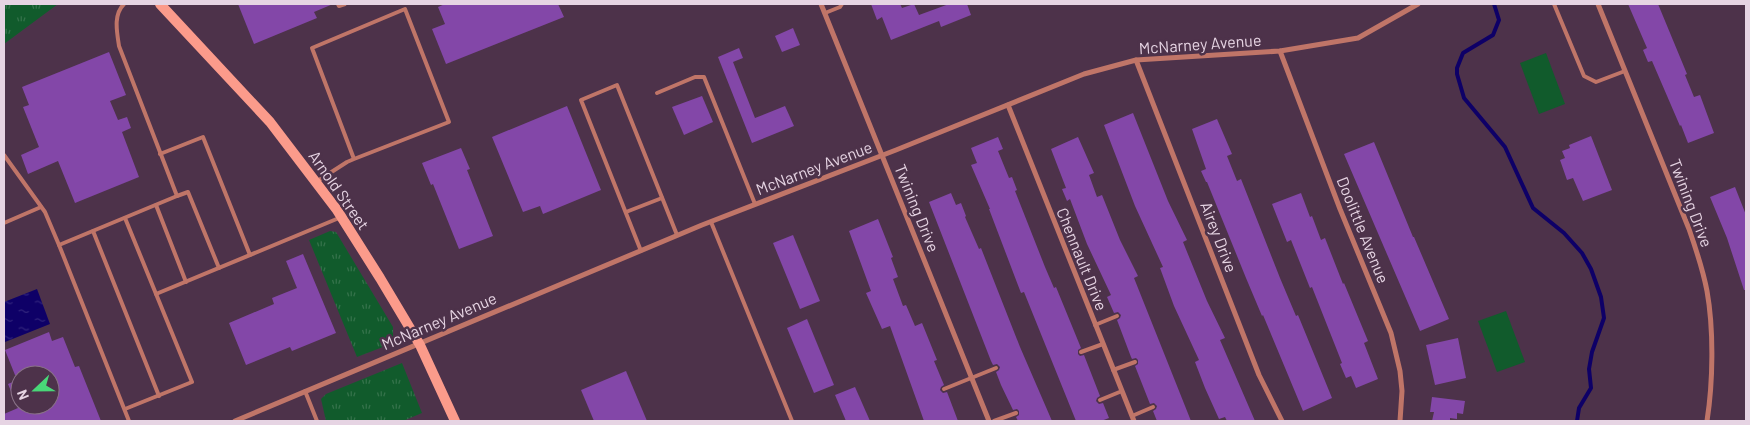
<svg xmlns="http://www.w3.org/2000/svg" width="1750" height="425" viewBox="0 0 1750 425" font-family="Barlow,sans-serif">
<defs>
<pattern id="grass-tufts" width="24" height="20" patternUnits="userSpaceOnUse" patternTransform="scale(1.25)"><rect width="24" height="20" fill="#115b2c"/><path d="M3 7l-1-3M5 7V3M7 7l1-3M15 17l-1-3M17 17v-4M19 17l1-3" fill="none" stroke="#34724a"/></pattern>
<pattern id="water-ripples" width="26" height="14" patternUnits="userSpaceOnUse" patternTransform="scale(1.25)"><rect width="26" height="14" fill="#0e0067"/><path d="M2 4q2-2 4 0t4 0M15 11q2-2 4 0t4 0" fill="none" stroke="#31247d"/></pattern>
</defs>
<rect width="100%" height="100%" fill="#4d324a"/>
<g fill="url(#grass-tufts)">
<path d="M4,4h54l-54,40z"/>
<path d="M330,231l6,1 57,95v14l-5,4 -31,12 -48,-117z"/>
<path d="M402,363l20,50 -19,8h-77l-5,-22 5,-5z"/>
</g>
<g fill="#115b2c">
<path d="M1546,53l19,51 -26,10 -19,-51z"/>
<path d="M1506,311l19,51 -28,10 -19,-51z"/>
</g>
<path fill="url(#water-ripples)" d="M37,289l13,35 -45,18 -1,-4v-36z"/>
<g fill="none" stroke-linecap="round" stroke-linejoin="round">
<path stroke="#0e0067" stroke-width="4" d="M1494,4l5,16 -6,15 -30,18 -6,15v6l7,24 41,49 28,61 31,25 18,20 9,16 10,28 3,21 -12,34 -3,17 2,19 -12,20 -2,13"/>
</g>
<g fill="#8347a8">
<path d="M238,4h95l-19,8 3,6 -63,26z"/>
<path d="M445,4h113l6,13 -118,47 -14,-35 13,-5 -7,-17z"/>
<path d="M871,4h29l2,4 12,-4 5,11 30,-11h18l4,11 -30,12 -2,-6 -48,19 -9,-23 -5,3z"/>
<path d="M1628,4h30l29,70 -2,1 9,22 6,-2 14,38 -26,10 -7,-18 -1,1 -28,-65 -4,1 -5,-12 4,-2z"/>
<path d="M793,28l7,17 -18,7 -7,-16z"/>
<path d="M739,48l4,10 -10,4 22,56 30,-12 9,20 -42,17 -34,-86z"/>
<path d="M109,52l17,43 -16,6 8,19 9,-3 4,11 -9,4 17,45 -64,26 -17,-42 -30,13 -7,-19 18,-8 -16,-40 6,-2 -7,-18z"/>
<path d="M702,96l11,26 -29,13 -12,-28z"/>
<path d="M567,106l34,84 -58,24 -3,-8 -17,6 -31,-75z"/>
<path d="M1133,113l35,88 19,39 -4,2 24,59 18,37 -5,2 35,81h-28l-2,-4 -6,2 -14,-31 -10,-26 4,-2 -25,-54 -14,-38 3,-1 -28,-61 -31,-81z"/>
<path d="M1217,119l15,35 -5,2 10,25 4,-2 39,99 16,38 2,-1 34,83 -29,13 -40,-96 -1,1 -16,-38 -39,-96h-1l-5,-11 5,-2 -14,-40z"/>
<path d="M1591,136l21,54 -29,11 -10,-23 -6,2 -7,-20 5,-2 -3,-7 8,-3 -1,-3z"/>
<path d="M998,137l5,12 -5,2 11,27 3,-1 5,13 -2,1 30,76 9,21 2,-1 25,61 -3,2v4l2,2 4,-1 16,41 -3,2 -1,3 3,3 4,-1 6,15 -8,3h-25l-52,-129 -3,1 -32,-84h1l-19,-44 6,-2 -6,-15z"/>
<path d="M1078,137l16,36 -5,2 8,22 5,-2 18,45 18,36 -4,2 57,143h-34l-4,-10 3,-2 1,-3 -3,-3 -4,1 -15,-38 3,-2v-4l-2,-2 -4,1 -1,-2 -14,-37 3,-2 1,-3 -3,-3 -4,1 -7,-16 4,-2 -24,-51 -17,-45 -3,2 -5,-12 4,-1 -15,-39z"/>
<path d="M1374,142l39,95h1l35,82 -29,12 -76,-177z"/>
<path d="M461,148l9,21 -3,1 26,66 -34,13 -26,-65 -2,1 -9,-22z"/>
<path d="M1735,187l11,28v75h-2l-17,-52 -17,-41z"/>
<path d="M951,193l5,12 5,-2 5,13 -1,1 14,32 2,-1 39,99 32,74h-34l-2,-4 3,-2v-4l-2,-2 -4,1 -12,-25 -5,-13 3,-2 1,-3 -3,-3 -4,1 -2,-4 -62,-159z"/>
<path d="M1301,193l9,24 2,-1 9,24 4,-2 18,46 1,-1 24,58 -4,2 14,36 -22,9 -5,-12 -5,2 -6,-14 2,-1 -30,-76 -2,1 -19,-48 -4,2 -15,-38z"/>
<path d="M878,219l15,38 -2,1 7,19 -5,2 10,27 3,-1 9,21 7,-3 15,37 -3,1 10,24 -3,2 -1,3 3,3 4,-1 11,29h-34l-34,-95 -8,3 -16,-36 5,-2 -22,-60z"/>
<path d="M793,235l27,66 -20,8 -27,-66z"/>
<path d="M303,254l33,79 -44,18 -2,-4 -44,18 -17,-42 45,-19 -2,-6 25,-10 -11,-27z"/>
<path d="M807,319l27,66 -20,8 -27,-65z"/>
<path d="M49,332l3,9 11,-4 12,30 4,-1 22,55h-97v-7l14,-6 -10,-24 12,-5v26h30v-30h-35l-10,-25z"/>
<path d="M1458,338l8,40 -31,7 -9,-40z"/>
<path d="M626,371l21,50h-53l-13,-31z"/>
<path d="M855,387l15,34h-24l-11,-26z"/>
<path d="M1432,397l33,4 -2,13 -6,-1v6l-7,-1v3h-18l2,-9h-4z"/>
</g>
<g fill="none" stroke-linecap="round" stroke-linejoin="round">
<g stroke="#c07568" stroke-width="4">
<path d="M124,4c-11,11 -7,28 -5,42l58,150 -118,49 70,176"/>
<path d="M338,4l1,2 6,-2"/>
<path d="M1554,4l30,72 12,6 29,-11"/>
<path d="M825,13l15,-6 2,-3"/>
<path d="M657,93l38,-16h9l51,127"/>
<path d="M160,154l43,-17 47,118"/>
<path d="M4,155l41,57 14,33"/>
<path d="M316,182l31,-20 7,-3 95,-37 -44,-113 -93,39 42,111"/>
<path d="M177,196l11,-4 31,76"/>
<path d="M156,205l30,77"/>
<path d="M626,212l36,-14"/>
<path d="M711,222l81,199"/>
<path d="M4,223l37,-16"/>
<path d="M93,231l66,165"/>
<path d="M641,251l-60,-151 36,-15 60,150"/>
<path d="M156,294l183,-76"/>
<path d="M1095,325l22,-9"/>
<path d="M1081,352l22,-8"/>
<path d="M1113,370l22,-8"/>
<path d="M944,389l52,-21"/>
<path d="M305,391l12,30"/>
<path d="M1100,400l22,-9"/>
<path d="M125,409l67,-27 -67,-164"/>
<path d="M1132,416l21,-9"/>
<path d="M994,421l22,-8"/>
</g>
<g stroke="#c07568" stroke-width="5">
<path d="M821,4l168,417"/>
<path d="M1598,4l91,225c7,20 14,41 18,62 7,39 6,92 0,130"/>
<path d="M1280,51l60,158 51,124 9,38 2,20 -2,30"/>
<path d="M1136,60l123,315 23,46"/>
<path d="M1008,105l126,316"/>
<path d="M235,421l467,-196 194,-75 188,-76 52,-14 144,-9 78,-13 60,-34"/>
</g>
<path stroke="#fb9b8b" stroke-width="10" d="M160,4l110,118 67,88 43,68 40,67 35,76"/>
</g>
<g text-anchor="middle" stroke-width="5" stroke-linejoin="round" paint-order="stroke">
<g font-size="16" fill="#e6d4e3" stroke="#4d324a">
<text transform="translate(1200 44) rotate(-4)" y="6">McNarney Avenue</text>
<text transform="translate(814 168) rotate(-21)" y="6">McNarney Avenue</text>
<text transform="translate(339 190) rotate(55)" y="6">Arnold Street</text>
<text transform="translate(1691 203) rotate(69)" y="6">Twining Drive</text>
<text transform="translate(917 208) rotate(68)" y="6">Twining Drive</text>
<text transform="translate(1363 230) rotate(68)" y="6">Doolittle Avenue</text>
<text transform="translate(1219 237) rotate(69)" y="6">Airey Drive</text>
<text transform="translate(1082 259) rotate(68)" y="6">Chennault Drive</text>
<text transform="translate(439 321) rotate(-23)" y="6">McNarney Avenue</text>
</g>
</g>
<rect width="1750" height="425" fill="none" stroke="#e6d4e3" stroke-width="10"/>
<g transform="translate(35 390) rotate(248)"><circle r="24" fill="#4d324a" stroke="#8a7387"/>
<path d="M0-4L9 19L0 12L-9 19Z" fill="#49d778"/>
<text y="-8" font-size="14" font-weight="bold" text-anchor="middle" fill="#e6d4e3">N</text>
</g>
</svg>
